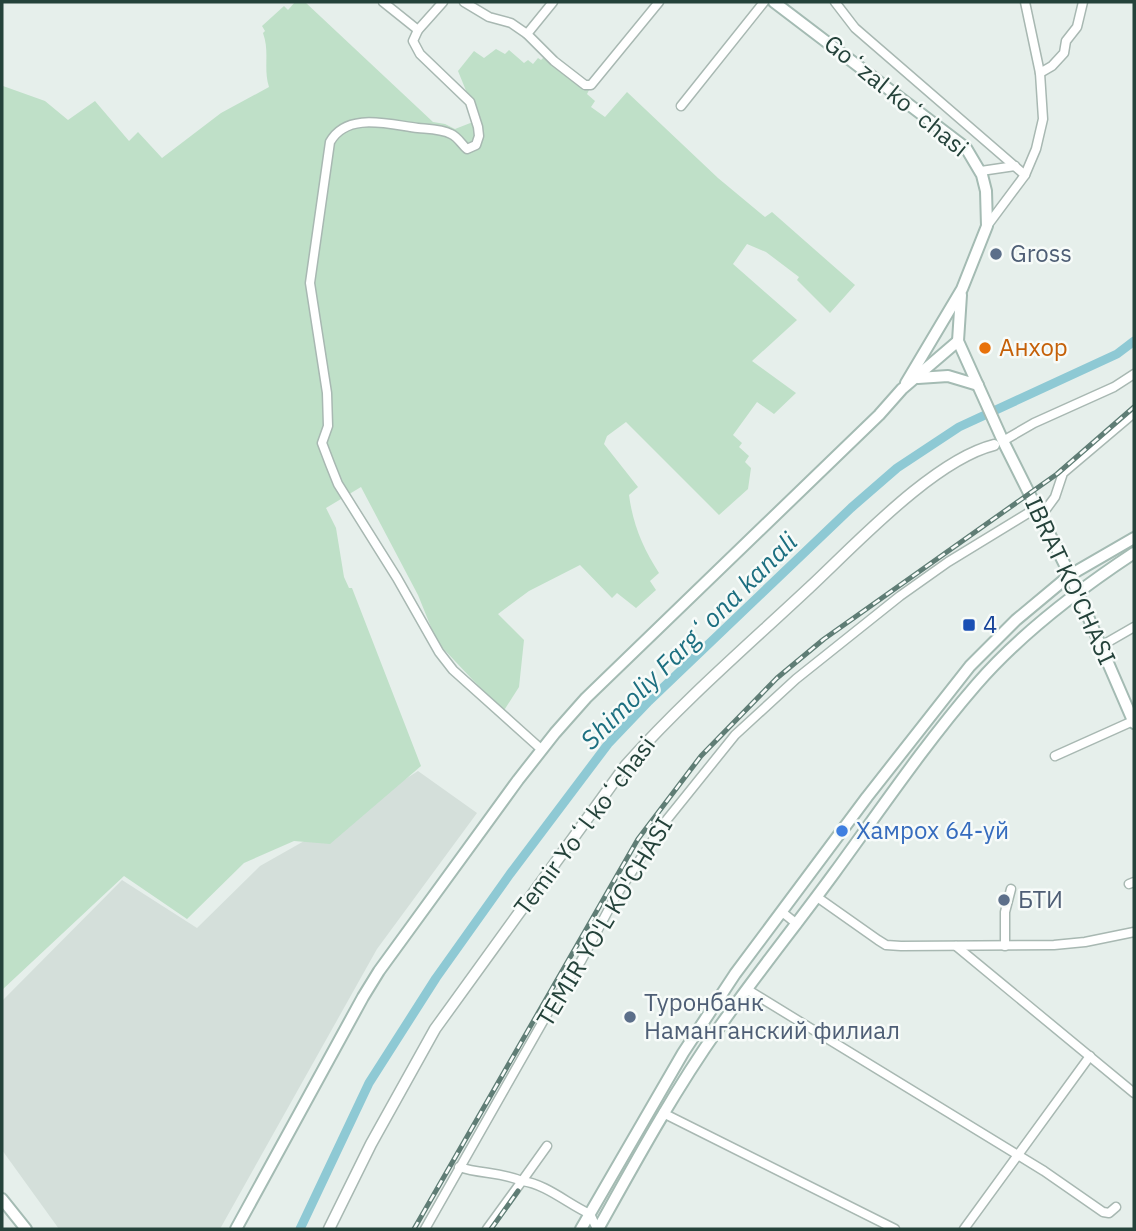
<svg xmlns="http://www.w3.org/2000/svg" width="1136" height="1231" viewBox="0 0 1136 1231" font-family="'IBM Plex Sans',sans-serif">
<rect width="100%" height="100%" fill="#e6efeb"/>
<path fill="#d4dfda" d="M418,771l59,42 -100,136 -157,280h-161l-57,-79v-149l120,-121 75,48 63,-62 76,-43z"/>
<path fill="#bfe0c8" d="M295,2h10l128,120 12,2 10,5 23,-9 -20,-49 16,-20 10,7 12,-9 9,5 4,-4 15,13 4,-3 5,4 5,-6 3,2 3,-3 45,33 -2,4 8,7 -4,6 14,10 22,-25 91,86 47,39 7,-5 83,73 -25,28 -33,-33 2,-3 -33,-25 -19,-8 -14,20 64,56 -45,41 44,32 -22,21 -17,-12 -24,33 9,8 -3,4 10,9 -4,6 6,6 -3,21 -29,26 -93,-93 -19,14 -3,8 34,43 -9,8c4,30 14,53 30,78l-9,8 6,9 -20,18 -19,-15 -5,5 -32,-33 -51,26 -31,23 26,26 -5,47 -16,25 -66,-70 -19,-47 -57,-108 -35,21 10,20 8,49 5,11h3l69,178 -91,78 -36,-3 -50,22 -57,56 -63,-43 -122,114v-914l1,10 42,15 23,19 27,-19 34,40 9,-9 24,26 59,-45 48,-26c-6,-19 1,-35 -6,-54l2,-2 -3,-5 22,-20 4,4z"/>
<g fill="none" stroke-linecap="round" stroke-linejoin="round">
<path stroke="#8ec9d4" stroke-width="9" d="M300,1229l69,-146 67,-105 74,-104 98,-130 41,-43 202,-193 46,-40 62,-41 158,-73 17,-13"/>
<defs>
<g id="minor">
<path d="M383,2l35,28"/>
<path d="M443,2l-25,28 -5,11 7,13 50,48 8,25 1,9 -3,9 -9,4c-5,-4 -9,-12 -16,-15 -9,-5 -23,-5 -33,-6 -27,-3 -71,-17 -88,14l-20,141 17,110 1,33 -6,17 8,21 8,20 59,94 42,74 14,18 88,79"/>
<path d="M464,2l25,15 22,6 16,11 27,27 31,24h6l68,-83"/>
<path d="M835,2l20,26 170,147"/>
<path d="M527,34l26,-32"/>
<path d="M1040,73l12,-7 12,-13 2,-12 11,-14 6,-25"/>
<path d="M681,106l83,-104"/>
<path d="M981,171l34,-5"/>
<path d="M987,226l38,-51 11,-26 7,-30 -3,-46 -15,-71"/>
<path d="M1003,441l31,-18 80,-36 20,-13"/>
<path d="M1041,516l14,-19 8,-24 71,-60"/>
<path d="M1101,646l33,-19"/>
<path d="M1055,756l78,-35"/>
<path d="M1129,884l5,-2"/>
<path d="M817,897l61,43 8,5 15,1 153,-1 31,-3 49,-10"/>
<path d="M782,912l15,12"/>
<path d="M956,946l178,147"/>
<path d="M1005,946v-34l6,-23"/>
<path d="M748,990l296,181 59,41 6,1 7,-6"/>
<path d="M663,1113l232,116"/>
<path d="M459,1167c21,7 42,5 63,14l25,-35"/>
<path d="M425,1229l129,-227 27,-41 36,-67 48,-72 70,-87 61,-56 104,-83 48,-34 90,-55"/>
<path d="M487,1229l35,-48c24,3 46,23 68,33l7,15"/>
<path d="M964,1229l126,-173"/>
</g>
<path id="tertiary" d="M329,1229l42,-85 64,-115 191,-264c57,-64 121,-119 184,-178 46,-43 124,-127 184,-142"/>
<g id="secondary">
<path d="M774,2l192,146 16,27 4,16 1,35 -25,63 -56,94"/>
<path d="M961,295l-3,46 45,100 67,134 64,148"/>
<path d="M918,378l30,-2 30,9"/>
<path d="M2,1199l24,30"/>
<path d="M236,1229l127,-232 16,-26 139,-191 37,-47 31,-35 293,-283 23,-26 56,-48"/>
<path d="M581,1229l102,-176 52,-79 132,-177 103,-131 46,-46 54,-45 64,-37"/>
<path d="M598,1229c38,-68 75,-136 120,-200 37,-53 79,-105 117,-157 46,-63 90,-128 141,-187 44,-51 102,-95 158,-132"/>
</g>
</defs>
<use href="#minor" stroke="#a8b8b2" stroke-width="11"/>
<use href="#tertiary" stroke="#a8b8b2" stroke-width="13"/>
<use href="#secondary" stroke="#a4bbb3" stroke-width="14"/>
<use href="#minor" stroke="#fff" stroke-width="8"/>
<use href="#tertiary" stroke="#fff" stroke-width="10"/>
<use href="#secondary" stroke="#fff" stroke-width="10"/>
<defs>
<g id="rail">
<path d="M414,1229l224,-390 63,-83 76,-78 47,-39 233,-165 77,-67"/>
<path d="M491,1229l27,-38"/>
</g>
</defs>
<use href="#rail" stroke="#5f7d75" stroke-width="5"/>
<use href="#rail" stroke="#f7fbf9" stroke-width="2.5" stroke-dasharray="8" stroke-linecap="butt"/>
</g>
<g fill="#5c6f8a" stroke="#f7fbf9" stroke-width="2.5">
<circle cx="996" cy="254" r="7"/>
<circle cx="1004" cy="900" r="7"/>
<circle cx="630" cy="1017" r="7"/>
</g>
<circle fill="#e8710a" stroke="#f7fbf9" stroke-width="2.5" cx="985" cy="348" r="7"/>
<rect fill="#1a4fb4" stroke="#f7fbf9" stroke-width="2.5" x="962" y="618" width="14" height="14" rx="3.5"/>
<circle fill="#3f7fe0" stroke="#f7fbf9" stroke-width="2.5" cx="842" cy="831" r="7"/>
<g text-anchor="middle" stroke-width="5" stroke-linejoin="round" paint-order="stroke">
<g font-size="24" fill="#24423a" stroke="#f7fbf9">
<text transform="translate(896 96) rotate(39)" y="8">Goʻzal koʻchasi</text>
<text transform="translate(1070 581) rotate(65)" y="8">IBRAT KO'CHASI</text>
<text transform="translate(585 826) rotate(-53)" y="8">Temir Yoʻl koʻchasi</text>
<text transform="translate(605 922) rotate(-59)" y="8">TEMIR YO'L KO'CHASI</text>
</g>
<g font-size="24" fill="#4e5e75" stroke="#f7fbf9" text-anchor="start">
<text x="1010" y="262">Gross</text>
<text x="1018" y="908">БТИ</text>
<text x="644" y="1011">Туронбанк<tspan x="644" dy="28">Наманганский филиал</tspan></text>
</g>
<g font-size="24" fill="#c56008" stroke="#f7fbf9" text-anchor="start">
<text x="999" y="356">Анхор</text>
</g>
<g font-size="24" fill="#164399" stroke="#f7fbf9" text-anchor="start">
<text x="983" y="633">4</text>
</g>
<g font-size="24" fill="#366cbe" stroke="#f7fbf9" text-anchor="start">
<text x="856" y="839">Хамрох 64-уй</text>
</g>
<g font-size="26" font-style="italic" fill="#1c6f80" stroke="#f7fbf9">
<text transform="translate(689 641) rotate(-45)" y="9">Shimoliy Fargʻona kanali</text>
</g>
</g>
<rect width="1136" height="1231" fill="none" stroke="#24423a" stroke-width="7"/>
</svg>
